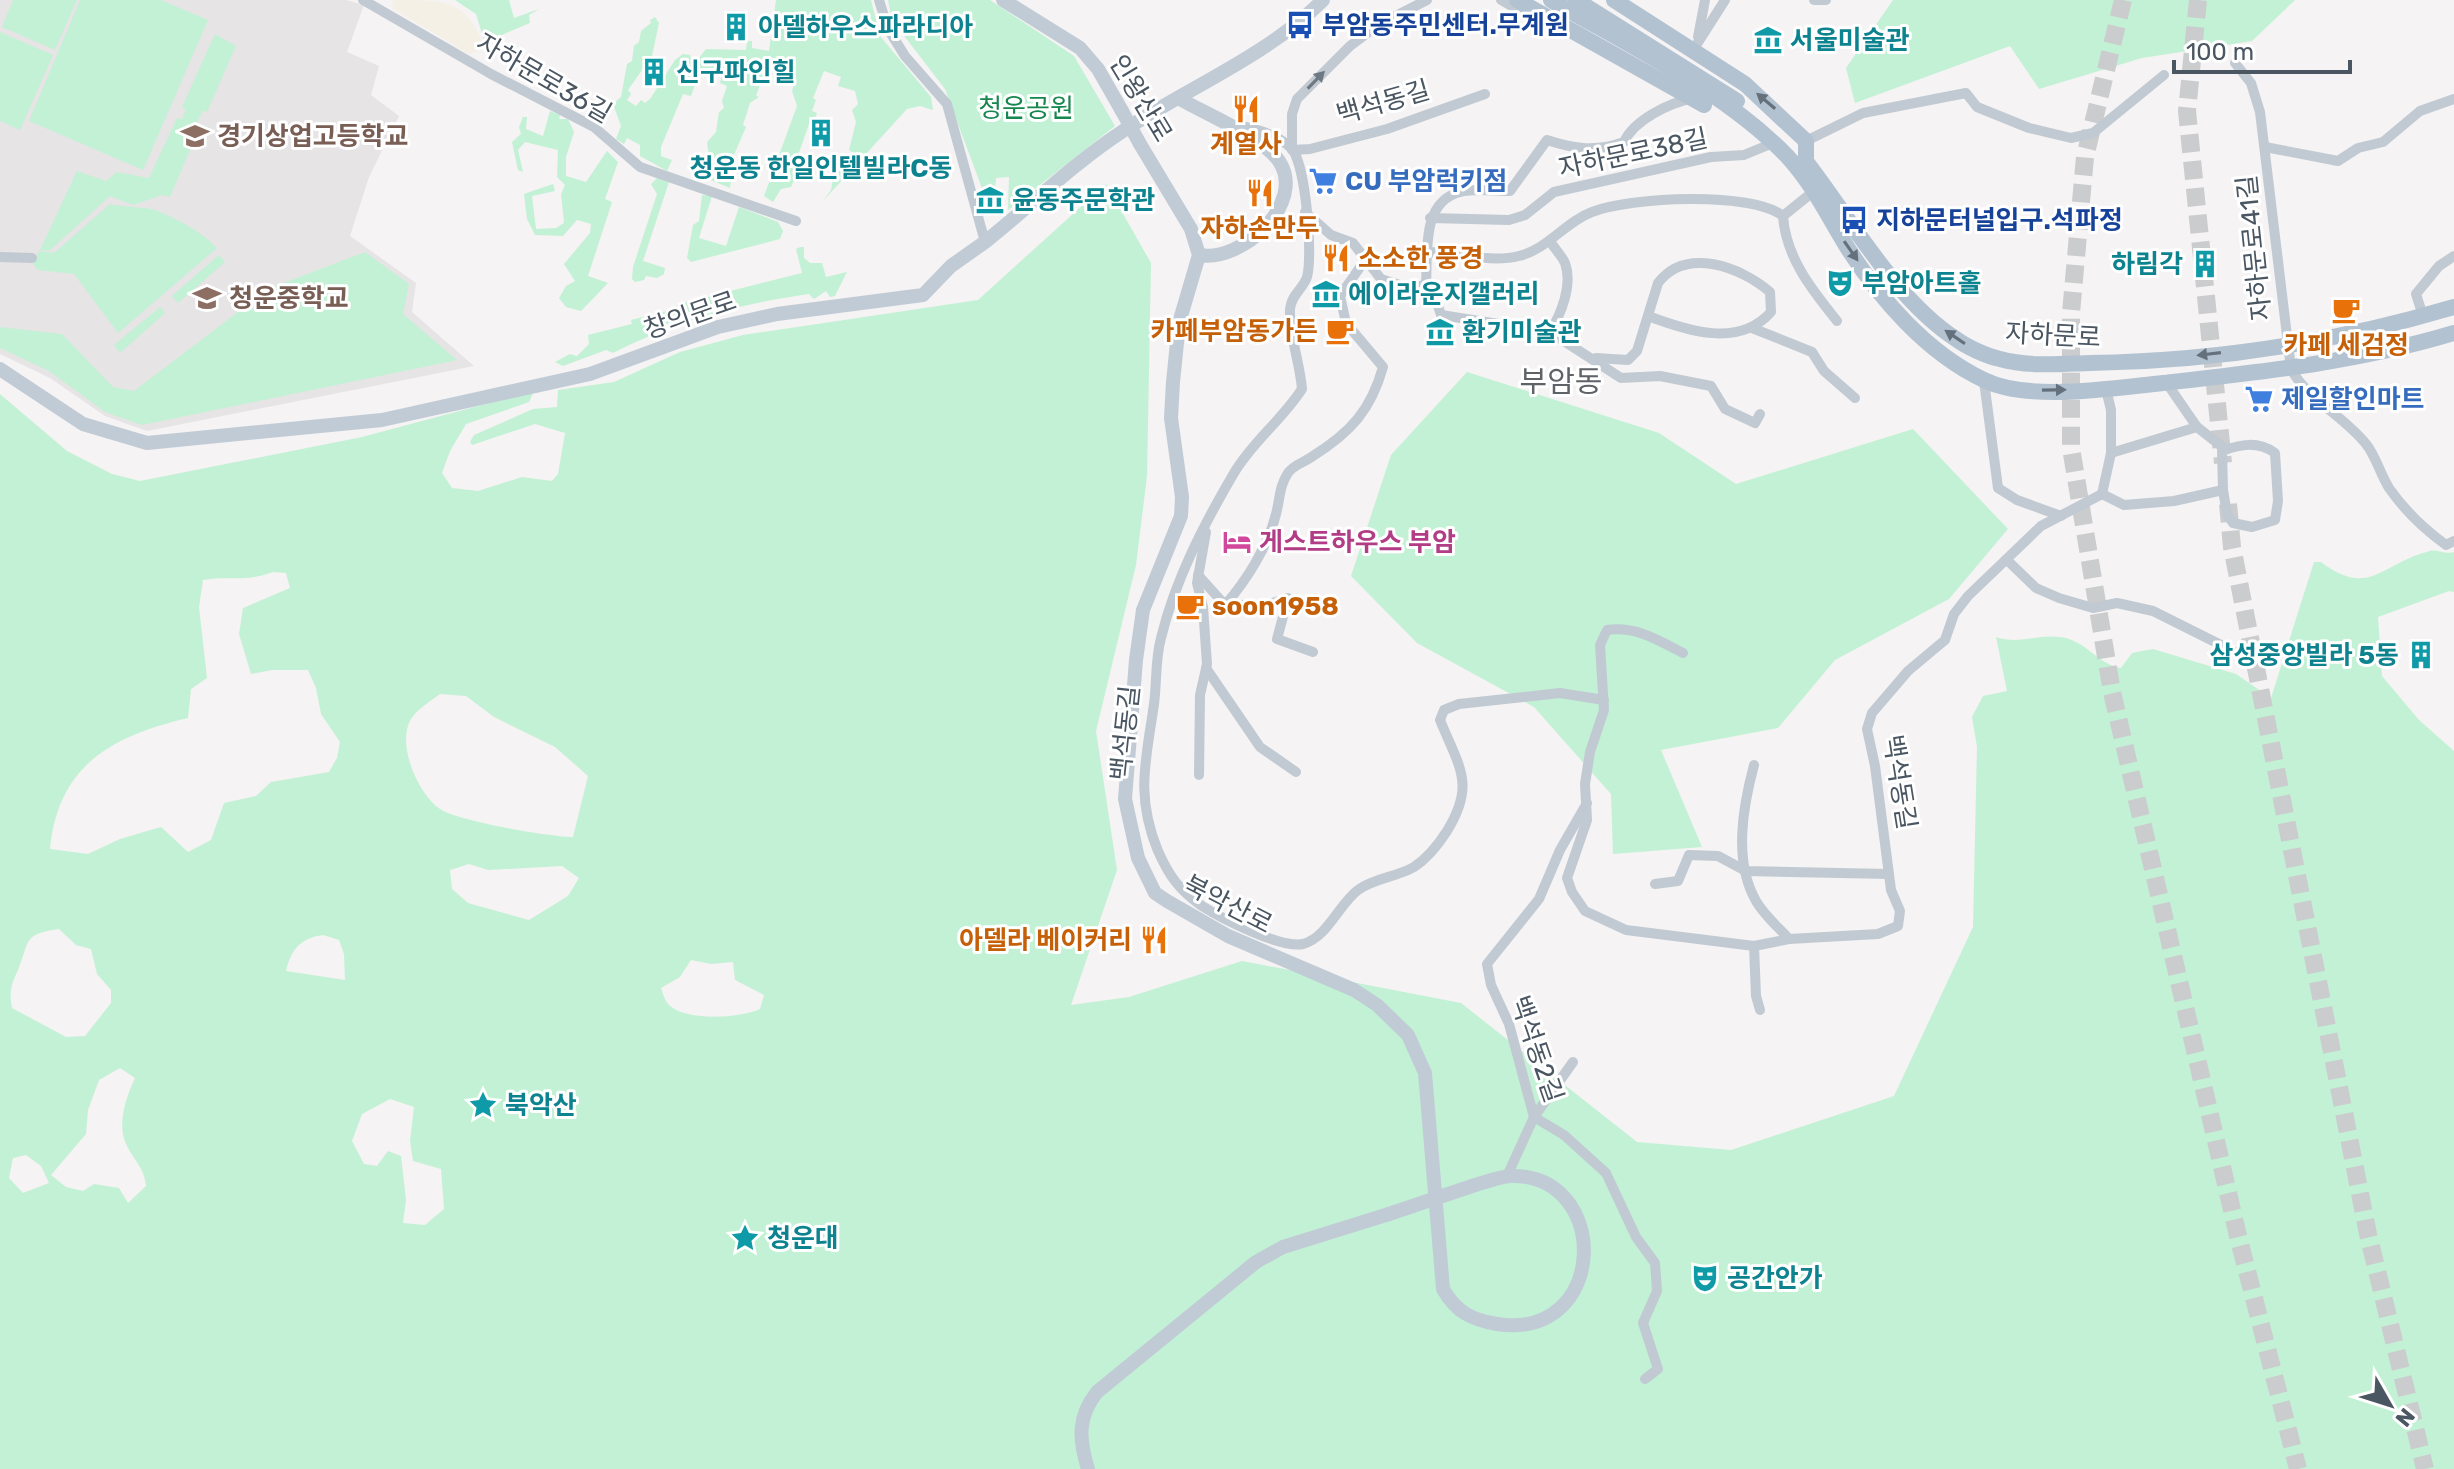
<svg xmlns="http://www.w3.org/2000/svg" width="2454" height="1469" viewBox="0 0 2454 1469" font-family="Rubik,'Noto Sans KR',sans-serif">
<rect width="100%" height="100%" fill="#f5f3f3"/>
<path fill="#e6e4e5" d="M0,0h346l18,5 -17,47 32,14 -8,29 28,21 -30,61 -19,59 66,47 -4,29 62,54 -327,65 -42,-15 -55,-38 -50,-24z"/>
<g fill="#c3f1d5" fill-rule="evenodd">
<path d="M13,0h64l-22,50 -53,-23z"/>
<path d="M80,0h81l47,20 -65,150 -114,-49z"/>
<path d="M455,0h54l5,18 25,-9 -10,6 1,8 -38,16 -5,11 -11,-36z"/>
<path d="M776,0h95l9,36 51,61 2,13 -13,-4 -13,3 -84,92 8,-11 4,-23 9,-8 8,3 3,-8 -6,-4 7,-28 -4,-12 6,-6 -3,-13 -17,-5 3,-9 -17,-6 -11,27 3,2 -4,11 5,2 -3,8h-4l-18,52 4,2 -5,12 -10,2 -8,13 -9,-6 33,-90 -5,-15 3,-10 -8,-3 1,-5 -18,-7 -3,8 -3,-1 -8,23 3,1 -9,6 -7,22 3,2 -16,37 3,2 -3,22 -29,-12 -1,-7 9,-12 -2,-15 9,-10 3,-20 5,-4 -2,-7 5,-15 -7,-3 2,-8 -21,-7 -10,28 -8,-2 -22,53v9l11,4 -5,11 -27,-15v-11l-13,-7 -3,6 -8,-5 5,-13 -8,-22 8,-7 6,-33 5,-3 2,-15 5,-4 2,-11 10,-8 -1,-3 5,-3 4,6 -7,33 -24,34 3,4 -4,6 9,6 5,-6 4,3 5,-4 25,-39 8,-6 7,1 2,8 4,-1 10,-13 40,1 1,-9h5v7l17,3z"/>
<path d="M888,0h102l84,56 41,70 -107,84 1,-33 -13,1 -1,12 -12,1 -38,-102 -53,-69z"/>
<path d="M1893,0h402l-43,41 -110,17 -103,31 -29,-43 -155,57 -9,-35z"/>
<path d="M0,32l53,23 -33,75 -20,-9z"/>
<path d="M215,34l21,12 -29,66 -4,-2 -9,19 4,2 -28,66 -8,-2 -29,10 -23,-9 -61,55 -9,-1 37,-79 29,10 11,-9 32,6 28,-60 5,1 4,-9 -4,-3z"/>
<path d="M550,111l10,4 -1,4h9l6,13 -8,25v19l20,6 21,-31 11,11 -13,37 7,3 -24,74 20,7 -27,28 -15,-4 -7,-9 7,-12 9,-5 -11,-17 26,-31 1,-9 -14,-4 -14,16 -28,-1 -8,-16 -3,-25 29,-10 2,7 -23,5 4,33 20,-1 8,-5 -3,-29 4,-9 -8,-8 1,-27 -33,-8 -7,8 5,22 -5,-2 -6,-28 9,-8 -2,-7 4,-10h4l-1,12 17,7z"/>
<path d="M657,178l12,4 -26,79 22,7 -1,6 -7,4 -11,-2 -2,4 -9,2 -3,-3 1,-12 24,-73 -6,-10z"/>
<path d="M1106,184l45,79 -4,213 -11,89 -40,166 21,139 -46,135 58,-8 113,-36 219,42 176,139 94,8 163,-54 79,-169 4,-180 -5,-30 11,-21 24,-5 -11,-54c22,8 41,-3 64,0 26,3 37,27 61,31l11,-15 21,-4 83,25 35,24 43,-136h7c49,37 60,1 109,-11 8,-2 15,4 24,1v40l-5,-1 -71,26 4,59 37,44 35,31v718h-2454v-1075l67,57 45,23 28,7 222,-44 172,-46 -5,11 -63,22 -16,27 -8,22 10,15 26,3 44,-14 30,4 6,-7 7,-41 -30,-9 -63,21 -2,-3 4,-7 59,-26 24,-2 1,-17 56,-8 66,-30 63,-17 235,-35zM273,572l13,1 4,15 -47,20 -4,26 12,40 21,-4h36l8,18 5,26 19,28 -3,16 -8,14 -58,10 -15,14 -32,7 -13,37 -23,12 -27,-25 -41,12 -32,15 -38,-5c8,-84 62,-113 138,-131l3,-29 16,-11 -8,-71 4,-27c29,-5 40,3 70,-8zM440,694l26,2 28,21 61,30 33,29 -15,61c-23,0 -116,-16 -133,-28 -22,-15 -44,-65 -29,-90 5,-9 20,-18 29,-25zM469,864l19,6 74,-4 17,12 -11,18 -39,24 -61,-17 -16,-14 -2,-19zM59,929l17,16 15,4 6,25 14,16v13l-26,33 -19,1 -54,-29c-3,-17 -1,-23 6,-38 12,-29 4,-36 41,-41zM323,935l16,5 5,14 1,26 -59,-9c5,-21 14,-33 37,-36zM691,960l20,4 22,-2 2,18 29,15 -4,14c-20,9 -73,13 -91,-4 -4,-4 -6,-11 -8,-17l19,-11zM120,1068l15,10c-9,20 -19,47 -8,68 8,16 17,21 19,40l-18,17 -9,-15 -25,-4 -11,7 -17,-4 -15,-12 35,-41 2,-24 11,-30zM390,1099l24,8 -4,34 3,20 28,8 3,40 -19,16 -22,-2 3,-23 -5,-44 -13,-5 -11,15 -13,-2 -12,-23 10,-27zM26,1155l15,11 8,17 -26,10 -14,-15 4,-20z"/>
<path d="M702,195l10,1 -13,42 27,8 13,-39 39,15 5,9 -3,8 -89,23 -4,-4 6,-33 6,-4z"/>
<path d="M110,204c15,4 31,2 45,6 21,8 47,22 62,38l-99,85 -44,-59 -36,-4 -5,-6 6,-13 15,2z"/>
<path d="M800,247h4v11l6,5h12l4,14 21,-5 -12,24 -5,1 -4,-6 -12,8 -5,-5c-72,10 -137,29 -196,59l-7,-3 -43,16 -8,-4 15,-8 7,2 12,-12 -1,-9 44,-11 -1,-4 40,-10 8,-6 123,-31 -6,-24z"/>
<path d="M365,252l44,32 -6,30 54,46 -315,65 -37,-13 -56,-41 -49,-23v-21l62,7 51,53 21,4 134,-102z"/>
<path d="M219,255l6,7 -47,41 -6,-7z"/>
<path d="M160,307l5,6 -45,40 -6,-8z"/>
<path d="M1467,372l192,61 77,51 177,-55 95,100 -59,70 -114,61 -57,68 -117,22 41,97 -89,7 -2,-60 -77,-87 -117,-64 -66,-67 40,-121z"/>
</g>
<path fill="#f5f0e5" d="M393,0c56,0 73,0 91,48l-15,6 -77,-46z"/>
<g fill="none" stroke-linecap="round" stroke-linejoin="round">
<g stroke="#caccce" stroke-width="18" stroke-dasharray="18 9" stroke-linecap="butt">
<path d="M2123,0l-38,157 -14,156v135l41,244 126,544 60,233"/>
<path d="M2198,0l-11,111 36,352"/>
<path d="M2228,504l4,43 136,687 57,235"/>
</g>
<g stroke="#c1cad2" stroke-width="10">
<path d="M363,0l128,74 103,53 46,40 156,54"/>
<path d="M879,0l9,29 17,27 42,48 38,138"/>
<path d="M1427,0l-49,25 -28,21 -53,53 -5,15v36l18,-1 77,-20 98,-35"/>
<path d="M1501,0l23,13"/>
<path d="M1814,0h12"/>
<path d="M1698,37l7,-37"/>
<path d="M1697,44l28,-44"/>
<path d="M2235,63l16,20 9,29 31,257c17,31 53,47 75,75 10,12 14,30 23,44 16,23 35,41 57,57l8,-4"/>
<path d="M1236,125c17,3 43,10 56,24 14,17 21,107 15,128 -4,12 -16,18 -17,32 -1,26 10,54 12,80 -20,31 -49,52 -68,84 -30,51 -59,107 -73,165 -6,22 -4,44 -7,66 -8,57 -19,91 4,147 11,25 22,40 44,55 19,12 79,43 101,38 24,-6 36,-40 55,-54 16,-12 39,-13 56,-23 14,-9 24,-22 33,-36 29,-47 12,-64 -7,-111l4,-10 15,-6 101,-11 44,7"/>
<path d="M1806,141l57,-28 103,-20 11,14 52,21 42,10 22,-5 71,-58"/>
<path d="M2265,147l73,14 20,-13 25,-6 37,-31 34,-12"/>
<path d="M1814,191l-31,25c3,42 29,74 54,105"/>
<path d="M1305,212l26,23 22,8 28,36 25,8 25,-2 10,30 109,17 71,46 39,-2 51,10 14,23 30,14 5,-9"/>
<path d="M1430,218l79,2 16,-5 29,-23 157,-35 33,-2 29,-12"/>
<path d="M1550,241c4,7 12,15 15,22 8,22 -4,51 -15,69"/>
<path d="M1428,252c29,1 63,11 91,4 29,-7 46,-34 73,-44 38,-15 160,-21 191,4"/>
<path d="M0,257l32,1"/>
<path d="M1426,284c2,-32 -5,-82 34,-92 14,-4 35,-1 50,-1l37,-51c27,9 50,12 77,2 10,-22 45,-39 69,-44"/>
<path d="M2423,316l-7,-22 23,-28 15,-10"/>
<path d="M1752,328l60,24 12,19 31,27"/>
<path d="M1596,358l32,2 9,-9 21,-68c28,-37 83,-16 112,9l1,20c-32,36 -83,19 -123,4"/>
<path d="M1984,381l14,107 19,12 44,16"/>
<path d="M2166,382l31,45"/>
<path d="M2106,389l5,21v43"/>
<path d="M2102,494l9,-41 86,-26 28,22"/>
<path d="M2008,561l28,27 23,10 34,10 24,-5 36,8 90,45"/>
<path d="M1198,575l27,30h41l22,-7 -11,41 36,13"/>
<path d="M1225,605c22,-25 43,-59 51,-91 4,-14 3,-28 12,-41 5,-8 17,-11 25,-17 38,-24 58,-46 70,-89l-37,-44 -6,-27 27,-39"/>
<path d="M1683,653c-25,-13 -47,-27 -76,-23l-7,15 4,65 -14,42 -5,32 2,36 -20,58 5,14 13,19 41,19 128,16 35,-7 89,-5 20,-8 2,-15 -9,-21 -16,-124 -8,-37 5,-16 36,-42 37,-31 9,-26 14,-18 73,-70 61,-32 22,11 50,-4 49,-11 4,24 6,9 19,4 23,-7 3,-19 -3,-48c-17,-12 -34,-9 -53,-2l1,39"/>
<path d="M1206,668l54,79 36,25"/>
<path d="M1754,765c-11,41 -21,96 2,136 8,14 22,26 33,38"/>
<path d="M1199,775l1,-80 7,-31 -4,-57 -6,-24 9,-51"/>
<path d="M1587,803l-27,47 -21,49 -52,65 4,21 18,39 25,93 30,18 42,38 30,64 19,26 2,28 -14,32 15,46 -13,10"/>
<path d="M1655,884l23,-3 11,-26 29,1 28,15 143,3"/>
<path d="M1754,946l2,50 4,14"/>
<path d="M1507,1176l27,-59 39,-55"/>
</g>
<g stroke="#c1cbd6" stroke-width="14">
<path d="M1003,0l77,48 18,21 24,42"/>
<path d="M1180,99c26,15 83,39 99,62 28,42 -37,102 -80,94"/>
<path d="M1140,144l51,85 8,26 -20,68 -6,59 -2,36 11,79 -1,19 -38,94 -7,50 -11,139 13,59 17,35 12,8 61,35 126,54 23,15 31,30 17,38 18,216c13,23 29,31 54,35 112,17 115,-151 13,-148 -11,1 -24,6 -35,9"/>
<path d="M0,369l83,55 64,19 235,-23 208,-46 128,-47 59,-13 146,-19 28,-29 34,-24c45,-36 89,-79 138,-111 66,-44 143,-74 200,-131"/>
<path d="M1088,1469c-9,-29 -11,-52 9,-77l159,-130 27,-15 106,-33"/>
</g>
<g stroke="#b3c2d1" stroke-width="16">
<path d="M1517,0l187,105"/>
<path d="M1551,0c77,45 173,91 236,156 25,27 41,60 60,91 33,52 80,106 137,133 45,22 129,8 179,3 99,-11 195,-21 291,-50"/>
<path d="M1576,0l161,101"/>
<path d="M1614,0l131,84 61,57v22"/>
<path d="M1808,164c43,56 88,136 148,175 11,8 30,17 44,20 28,8 61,5 90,4 122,-2 247,-21 364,-56"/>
</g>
<g stroke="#c1cbd6" stroke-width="14">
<path d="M1122,111l18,33"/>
<path d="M1389,1214l86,-29"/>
</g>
</g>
<defs><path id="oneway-solid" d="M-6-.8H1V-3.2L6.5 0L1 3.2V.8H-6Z" transform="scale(2)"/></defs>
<use fill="#6e7983" href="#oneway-solid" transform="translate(1316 80) rotate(-46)"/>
<g fill="#64717d">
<use href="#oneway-solid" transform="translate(1766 101) rotate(-140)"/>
<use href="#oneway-solid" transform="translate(1851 251) rotate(55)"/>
<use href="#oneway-solid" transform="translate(1955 337) rotate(-146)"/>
<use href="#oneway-solid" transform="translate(2209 354) rotate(173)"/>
<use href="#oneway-solid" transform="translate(2054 390) rotate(-1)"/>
</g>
<defs>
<symbol id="bus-bare" viewBox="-9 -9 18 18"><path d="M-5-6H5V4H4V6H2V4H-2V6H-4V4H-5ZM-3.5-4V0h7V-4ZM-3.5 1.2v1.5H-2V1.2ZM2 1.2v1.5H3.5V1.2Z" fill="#1a4fb4" stroke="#fff" stroke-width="2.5" paint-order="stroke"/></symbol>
<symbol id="building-bare" viewBox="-9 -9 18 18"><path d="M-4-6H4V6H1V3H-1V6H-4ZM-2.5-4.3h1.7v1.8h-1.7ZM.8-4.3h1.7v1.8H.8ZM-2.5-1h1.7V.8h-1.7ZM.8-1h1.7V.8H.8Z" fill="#0f9aa8" stroke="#fff" stroke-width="2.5" paint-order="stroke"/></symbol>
<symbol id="museum-bare" viewBox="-9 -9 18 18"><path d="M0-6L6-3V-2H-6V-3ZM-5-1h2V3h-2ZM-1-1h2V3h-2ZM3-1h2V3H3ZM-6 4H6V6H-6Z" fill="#0f9aa8" stroke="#fff" stroke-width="2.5" paint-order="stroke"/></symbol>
<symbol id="restaurant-bare" viewBox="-9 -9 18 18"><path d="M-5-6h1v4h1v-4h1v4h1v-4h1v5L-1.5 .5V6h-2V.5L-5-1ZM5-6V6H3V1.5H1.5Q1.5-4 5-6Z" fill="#e8710a" stroke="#fff" stroke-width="2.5" paint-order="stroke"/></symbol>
<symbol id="school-bare" viewBox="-9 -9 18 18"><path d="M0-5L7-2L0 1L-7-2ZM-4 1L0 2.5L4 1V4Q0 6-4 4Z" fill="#8d6e63" stroke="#fff" stroke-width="2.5" paint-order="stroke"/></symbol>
<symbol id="supermarket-bare" viewBox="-9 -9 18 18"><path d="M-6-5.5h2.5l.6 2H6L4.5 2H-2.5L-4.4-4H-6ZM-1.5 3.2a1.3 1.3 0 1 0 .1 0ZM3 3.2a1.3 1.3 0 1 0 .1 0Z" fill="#3f7fe0" stroke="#fff" stroke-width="2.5" paint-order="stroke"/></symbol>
<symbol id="theatre-bare" viewBox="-9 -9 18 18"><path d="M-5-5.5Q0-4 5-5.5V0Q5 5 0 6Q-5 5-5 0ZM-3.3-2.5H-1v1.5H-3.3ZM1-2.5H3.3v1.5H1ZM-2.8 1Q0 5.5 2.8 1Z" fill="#0f9aa8" stroke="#fff" stroke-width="2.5" paint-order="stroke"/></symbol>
<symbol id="cafe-bare" viewBox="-9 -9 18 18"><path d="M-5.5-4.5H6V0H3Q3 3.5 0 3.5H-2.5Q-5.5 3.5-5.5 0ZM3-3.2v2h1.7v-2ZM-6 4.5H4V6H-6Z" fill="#e8710a" stroke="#fff" stroke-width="2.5" paint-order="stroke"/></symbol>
<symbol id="hotel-bare" viewBox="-9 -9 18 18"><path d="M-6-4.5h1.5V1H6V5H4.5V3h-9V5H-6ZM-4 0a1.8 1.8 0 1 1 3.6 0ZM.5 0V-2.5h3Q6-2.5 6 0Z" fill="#d1479c" stroke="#fff" stroke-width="2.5" paint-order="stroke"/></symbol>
<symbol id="sight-bare" viewBox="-9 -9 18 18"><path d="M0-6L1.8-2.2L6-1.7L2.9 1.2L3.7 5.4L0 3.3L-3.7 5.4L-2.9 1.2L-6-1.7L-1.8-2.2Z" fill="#0f9aa8" stroke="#fff" stroke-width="2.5" paint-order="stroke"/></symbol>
</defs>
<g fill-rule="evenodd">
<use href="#bus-bare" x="1280" y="5" width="40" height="40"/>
<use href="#building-bare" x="716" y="7" width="40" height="40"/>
<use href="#museum-bare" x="1748" y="20" width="40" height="40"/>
<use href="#building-bare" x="634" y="52" width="40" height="40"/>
<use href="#restaurant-bare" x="1226" y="89" width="40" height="40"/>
<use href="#building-bare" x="801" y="113" width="40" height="40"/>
<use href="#school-bare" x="175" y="116" width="40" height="40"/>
<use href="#supermarket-bare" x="1303" y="161" width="40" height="40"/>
<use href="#restaurant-bare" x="1240" y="173" width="40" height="40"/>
<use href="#museum-bare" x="970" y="180" width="40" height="40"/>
<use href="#bus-bare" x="1834" y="200" width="40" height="40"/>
<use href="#restaurant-bare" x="1316" y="238" width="40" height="40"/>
<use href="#building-bare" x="2185" y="244" width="40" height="40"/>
<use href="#theatre-bare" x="1820" y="263" width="40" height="40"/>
<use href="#museum-bare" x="1306" y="274" width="40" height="40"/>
<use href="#school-bare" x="187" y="278" width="40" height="40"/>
<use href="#cafe-bare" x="2326" y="290" width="40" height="40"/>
<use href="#cafe-bare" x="1320" y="311" width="40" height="40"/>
<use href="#museum-bare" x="1420" y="312" width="40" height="40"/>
<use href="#supermarket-bare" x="2239" y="379" width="40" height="40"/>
<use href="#hotel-bare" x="1217" y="522" width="40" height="40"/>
<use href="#cafe-bare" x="1170" y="586" width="40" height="40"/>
<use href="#building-bare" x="2401" y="635" width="40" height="40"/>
<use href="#restaurant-bare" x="1134" y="920" width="40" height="40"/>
<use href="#sight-bare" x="463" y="1085" width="40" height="40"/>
<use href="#sight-bare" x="725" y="1218" width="40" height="40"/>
<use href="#theatre-bare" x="1685" y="1258" width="40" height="40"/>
</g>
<g text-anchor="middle" stroke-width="6" stroke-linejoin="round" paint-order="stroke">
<g font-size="26" font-weight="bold" fill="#164399" stroke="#fff" text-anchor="start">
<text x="1322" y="34">부암동주민센터.무계원</text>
<text x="1876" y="229">지하문터널입구.석파정</text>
</g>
<g font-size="26" font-weight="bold" fill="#0d838f" stroke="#fff" text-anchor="start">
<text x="758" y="36">아델하우스파라디아</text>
<text x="1790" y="49">서울미술관</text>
<text x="676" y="81">신구파인힐</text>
<text x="821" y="177" text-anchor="middle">청운동 한일인텔빌라C동</text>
<text x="1012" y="209">윤동주문학관</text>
<text x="2183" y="273" text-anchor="end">하림각</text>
<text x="1862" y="292">부암아트홀</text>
<text x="1348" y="303">에이라운지갤러리</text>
<text x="1462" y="341">환기미술관</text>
<text x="2399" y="664" text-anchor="end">삼성중앙빌라 5동</text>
<text x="505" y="1114">북악산</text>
<text x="767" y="1247">청운대</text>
<text x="1727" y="1287">공간안가</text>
</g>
<g font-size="26" fill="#4a5661" stroke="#fff">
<text transform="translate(544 78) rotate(30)" y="9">자하문로36길</text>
<text transform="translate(1141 98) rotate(59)" y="9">인왕산로</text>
<text transform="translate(1383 102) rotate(-16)" y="9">백석동길</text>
<text transform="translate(1633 153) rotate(-12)" y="9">자하문로38길</text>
<text transform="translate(2254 248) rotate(-96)" y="9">자하문로41길</text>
<text transform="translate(690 315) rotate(-19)" y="9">창의문로</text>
<text transform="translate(2053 335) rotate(3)" y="9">자하문로</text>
<text transform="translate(1125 733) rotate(-84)" y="9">백석동길</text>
<text transform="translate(1900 782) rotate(81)" y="9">백석동길</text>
<text transform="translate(1228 904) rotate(27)" y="9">북악산로</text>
<text transform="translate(1537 1049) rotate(71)" y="9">백석동2길</text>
</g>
<g font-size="26" fill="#17864f" stroke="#fff">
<text x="1026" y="117">청운공원</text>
</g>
<g font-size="26" font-weight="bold" fill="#785e54" stroke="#fff" text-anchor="start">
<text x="217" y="145">경기상업고등학교</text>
<text x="229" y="307">청운중학교</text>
</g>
<g font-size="26" font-weight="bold" fill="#c56008" stroke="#fff">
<text x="1246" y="153">계열사</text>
<text x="1260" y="237">자하손만두</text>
<text x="1358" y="267" text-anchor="start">소소한 풍경</text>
<text x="1318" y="340" text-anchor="end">카페부암동가든</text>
<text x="2346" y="354">카페 세검정</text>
<text x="1212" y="615" text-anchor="start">soon1958</text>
<text x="1132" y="949" text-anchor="end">아델라 베이커리</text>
</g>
<g font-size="26" font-weight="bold" fill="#366cbe" stroke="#fff" text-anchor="start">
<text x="1345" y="190">CU 부암럭키점</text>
<text x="2281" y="408">제일할인마트</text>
</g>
<g font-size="26" font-weight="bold" fill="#b23c85" stroke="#fff" text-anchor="start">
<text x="1259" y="551">게스트하우스 부암</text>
</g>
<g font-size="30" fill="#5f6368" stroke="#fff">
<text x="1561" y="392">부암동</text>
</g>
</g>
<g transform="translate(2390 1405) rotate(129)" stroke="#ffffff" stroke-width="6" paint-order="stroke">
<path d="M0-6L14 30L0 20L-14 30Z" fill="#4a5661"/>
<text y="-12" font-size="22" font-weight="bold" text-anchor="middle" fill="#4a5661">N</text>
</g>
<path d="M2174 60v12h176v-12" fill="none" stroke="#4a5661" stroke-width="4"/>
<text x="2186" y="60" font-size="24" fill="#4a5661" stroke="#ffffff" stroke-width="6" paint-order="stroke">100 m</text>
</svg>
